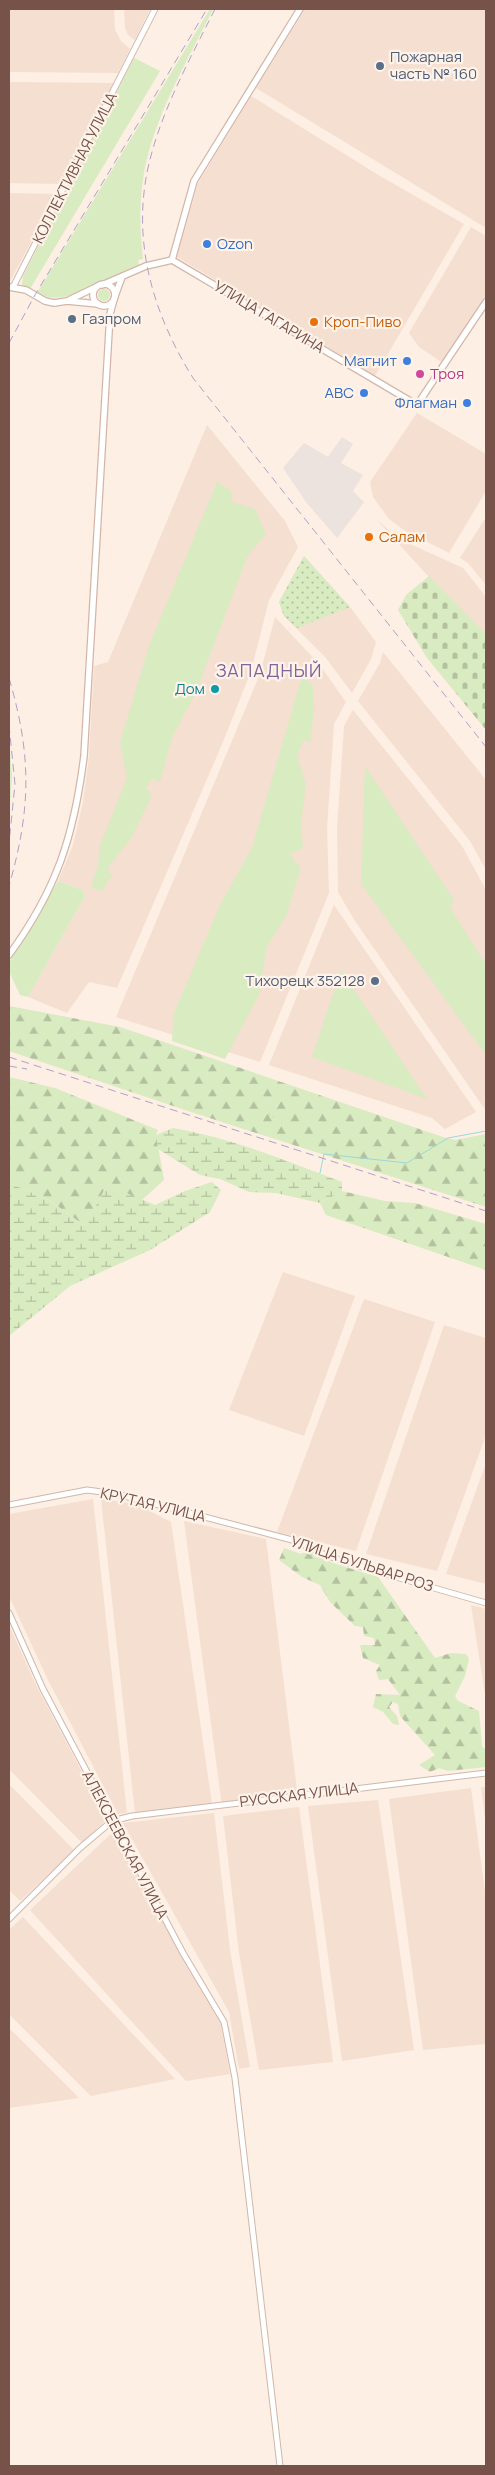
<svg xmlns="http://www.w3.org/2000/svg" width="495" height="2475" viewBox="0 0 495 2475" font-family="Manrope,sans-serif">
<defs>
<pattern id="forest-firs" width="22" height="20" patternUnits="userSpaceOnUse" patternTransform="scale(1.25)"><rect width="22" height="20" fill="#d8ebc1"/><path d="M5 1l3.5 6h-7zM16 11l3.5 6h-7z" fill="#b4c19f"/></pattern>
<pattern id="wetland-marsh" width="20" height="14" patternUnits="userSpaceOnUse" patternTransform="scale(1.25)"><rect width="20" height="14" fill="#d8ebc1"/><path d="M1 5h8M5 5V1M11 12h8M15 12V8" fill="none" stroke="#b4c19f"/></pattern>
<pattern id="cemetery-stones" width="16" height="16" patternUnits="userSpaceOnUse" patternTransform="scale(1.25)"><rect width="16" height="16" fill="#d8ebc1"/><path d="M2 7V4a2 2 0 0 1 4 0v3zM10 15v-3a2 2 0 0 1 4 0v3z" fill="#b4c19f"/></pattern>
<pattern id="park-dots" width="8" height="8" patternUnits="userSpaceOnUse" patternTransform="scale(1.25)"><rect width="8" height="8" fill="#d8ebc1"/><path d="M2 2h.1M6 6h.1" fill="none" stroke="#b4c19f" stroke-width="1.8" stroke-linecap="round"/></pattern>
</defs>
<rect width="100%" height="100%" fill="#fdefe3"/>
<g fill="#f5dfd1">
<path d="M9,9h105l1,21 6,11 9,8 -12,24 -109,-1z"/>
<path d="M124,9h26l-15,31 -7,-5 -3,-7z"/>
<path d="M305,9h181v219l-230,-140z"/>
<path d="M9,82l105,1 -52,101 -53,-1z"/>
<path d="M251,96l129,80 84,48 -89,152 -198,-119 21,-74z"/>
<path d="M9,193l48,1 -48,89z"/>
<path d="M471,227l15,9v63l-43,64 -24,-16 -10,-14z"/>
<path d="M417,413l69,41v37l-37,62 -45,-23 -15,-11 -16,-22 -3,-15z"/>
<path d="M207,425l78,96 13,26 -29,53 -18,71 -28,71 -106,246 -28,-6 -22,31 -39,-16 57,-101 -2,-6 -25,-9 15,-36 10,-43 6,-45 5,-91 14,-4z"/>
<path d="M486,517v68l-18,-22 -8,-5z"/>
<path d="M377,520l22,19 64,29 23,29v37l-48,-47z"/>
<path d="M304,556l46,51 26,35 -5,17 -19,34 -26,-35 -42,-42 -5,-14z"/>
<path d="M275,617l44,47 27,38 -12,22 -7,104 2,65 -69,169 -144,-45 144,-343z"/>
<path d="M383,652l103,128v90l-16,-29 -112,-140 22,-38z"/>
<path d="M353,710l109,136 24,44v221l-131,-190 -17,-29 -1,-64 7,-102z"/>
<path d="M334,905l142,207 -31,17 -13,-11 -163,-53z"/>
<path d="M283,1272l72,24 -51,140 -75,-26z"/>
<path d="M364,1299l71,23 -79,229 -79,-19z"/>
<path d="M444,1325l42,13v97l-49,136 -71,-17z"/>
<path d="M486,1463v121l-40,-10z"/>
<path d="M93,1499l34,314 -9,1 -70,-134 -39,-84v-82z"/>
<path d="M101,1499l35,5 35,18 41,282 -77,9z"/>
<path d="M184,1521l82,18 32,259 -76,8z"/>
<path d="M471,1605l15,4v92z"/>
<path d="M9,1625l27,60 71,134 -25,24 -73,-74z"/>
<path d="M9,1784l65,66 -54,51 -11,-11z"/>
<path d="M481,1787h5v40z"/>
<path d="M471,1788l15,111v145l-63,6 -34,-251z"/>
<path d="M378,1800l36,250 -72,11 -34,-255z"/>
<path d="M299,1807l34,255 -74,8 -20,-117 -16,-137z"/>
<path d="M214,1813l16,137 20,117 -11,2 -10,-57 -106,-189z"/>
<path d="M114,1831l106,189 10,54 -44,7 -156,-171z"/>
<path d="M23,1917l152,162 -84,17 -82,-82v-84z"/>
<path d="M9,2028l70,70 -70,10z"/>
</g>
<path fill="#ece2de" d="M342,437l11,7 -12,19 22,12 -10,16 11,11 -27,36 -31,-36 -23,-34 21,-25 24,14z"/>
<g fill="#d8ebc1">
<path d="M210,9h3c-26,53 -61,110 -70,170 -4,27 -3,53 0,80l-5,1 1,5c-30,10 -72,45 -102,28z"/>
<path d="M134,58l26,13 -130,218 -8,-4 1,-9z"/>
<circle cx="104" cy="295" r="6"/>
<path d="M217,482l14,9 1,11 23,7 11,25 -18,21 -53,139 -23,44 -12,44 -8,-3 -6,9 6,7 -20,42 -25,32 5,6 -10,16 -11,-4 7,-22 2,-20 27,-67 -7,-36 29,-96z"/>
<path d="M302,676l11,10 1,24 -4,33 -6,-3 -7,15 9,30 -5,38 2,25 -14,6 12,14 -15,48 -20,32 -6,45 -35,66 -53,-18 2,-28 46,-108 32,-57z"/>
<path d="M9,738l3,38 -3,45z"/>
<path d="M365,766l89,134 -4,7 36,58v90l-125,-171z"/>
<path d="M58,881l25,9 2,6 -57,101 -8,-2 -11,-24v-8z"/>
<path d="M341,970l86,129 -115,-42z"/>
</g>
<g fill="url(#forest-firs)">
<path d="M9,1006l111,21 323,110 12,3 31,-6v73l-295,-95 -182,-61z"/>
<path d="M9,1077l46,11 103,42 -2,5 8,45 -22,20 -35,-15 -22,41 -36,-26 -40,-17z"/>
<path d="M342,1191l43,10 30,2 71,21v46l-160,-55 -6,-12z"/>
<path d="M284,1548l17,6 6,-3 26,12 45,14 57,81 16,-5 15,1 3,5 -4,17 -10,20 3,5 21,10 3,35 4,4v17l-38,4 -9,-3 -9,4 -11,-7 16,-10 -35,-39 -2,-12 -5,-2 -4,5 8,9 2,9 -6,-1 -10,-12 -10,-5 3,-13 24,1 -12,-16 -9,1 -3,-9 4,-6 -17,-7 -3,-13h15l-1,-7 -10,-2 -1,-9 -8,-1 -25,-24 -10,-17 -18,-8 -23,-17z"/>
</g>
<g fill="url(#wetland-marsh)">
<path d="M271,1106l17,9 -3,8 -16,-8z"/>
<path d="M173,1128c59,10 113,33 169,54v9l-22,12 -44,-10 -27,-1 -29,-13 -20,-4 -42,-26 -2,-14z"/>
<path d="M212,1182l9,8 -11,22 -60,38 -80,36 -61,50v-153l40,17 36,26 22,-41 48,20 30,-14z"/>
</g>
<path fill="url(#cemetery-stones)" d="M429,576l57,58v96l-59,-72 -29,-48 8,-15z"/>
<path fill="url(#park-dots)" d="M304,556l46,51 -53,21 -13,-12 -5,-14z"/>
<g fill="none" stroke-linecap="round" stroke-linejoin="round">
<path stroke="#9cd8d9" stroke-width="1" d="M320,1173l4,-19 83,9 41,-25 38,-7"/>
<defs>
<g id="tertiary">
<path d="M13,287l142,-278"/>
<path d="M9,1505l78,-15 30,4 179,47 29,14 33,11 128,37"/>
<path d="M9,1613l34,76 140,264 41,69 11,56 45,388"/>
<path d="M9,1919l71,-71 32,-27 20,-5 354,-43"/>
</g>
<g id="secondary">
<path d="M172,260l245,145 69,-103"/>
<path d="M172,260l22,-79 106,-172"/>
<circle cx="104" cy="295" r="11"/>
<path d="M102,285l44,-19 26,-6"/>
<path d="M9,287l17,3 19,11 9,2 13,-2 31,3"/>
<path d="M115,296l7,-19"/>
<path d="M69,300l27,-13"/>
<path d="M9,955c48,-66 65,-119 75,-199l26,-442 4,-15"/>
</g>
</defs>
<use href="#tertiary" stroke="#d1b7ac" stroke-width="7"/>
<use href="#secondary" stroke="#d4b6a9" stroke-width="8"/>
<use href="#tertiary" stroke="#fff" stroke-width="5"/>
<use href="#secondary" stroke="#fff" stroke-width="5.5"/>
<g stroke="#b0a1c7" stroke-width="1" stroke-dasharray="8 5" stroke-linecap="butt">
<path d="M215,9c-23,46 -49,93 -63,143 -23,80 -2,157 41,226l293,369"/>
<path d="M9,343l26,-48 172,-286"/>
<path d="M9,678c23,78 22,131 0,208"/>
<path d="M9,725l6,59 -6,59"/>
<path d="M9,1057l477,154"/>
<path d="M9,1066l18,3"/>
</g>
</g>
<g fill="#5c6f8a" stroke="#fff3e9" stroke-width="2">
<circle cx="380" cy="66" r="5"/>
<circle cx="72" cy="319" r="5"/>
<circle cx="375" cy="981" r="5"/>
</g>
<g fill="#3f7fe0" stroke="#fff3e9" stroke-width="2">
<circle cx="207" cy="244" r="5"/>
<circle cx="407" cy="361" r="5"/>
<circle cx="364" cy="393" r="5"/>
<circle cx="467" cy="403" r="5"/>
</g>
<g fill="#e8710a" stroke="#fff3e9" stroke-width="2">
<circle cx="314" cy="322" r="5"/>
<circle cx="369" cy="537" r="5"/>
</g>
<circle fill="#d1479c" stroke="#fff3e9" stroke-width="2" cx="420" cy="374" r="5"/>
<circle fill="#0f9aa8" stroke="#fff3e9" stroke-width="2" cx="215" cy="689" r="5"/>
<g text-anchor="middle" stroke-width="4.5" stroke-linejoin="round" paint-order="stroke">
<g font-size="15" fill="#4e5e75" stroke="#fff3e9" text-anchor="start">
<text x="390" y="62">Пожарная<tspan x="390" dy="17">часть № 160</tspan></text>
<text x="82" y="324">Газпром</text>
<text x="365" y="986" text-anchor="end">Тихорецк 352128</text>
</g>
<g font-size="15" fill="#765248" stroke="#fff3e9">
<text transform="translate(75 168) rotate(-63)" y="5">КОЛЛЕКТИВНАЯ УЛИЦА</text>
<text transform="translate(269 317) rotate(31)" y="5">УЛИЦА ГАГАРИНА</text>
<text transform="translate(153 1505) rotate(13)" y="5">КРУТАЯ УЛИЦА</text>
<text transform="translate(362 1564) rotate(18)" y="5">УЛИЦА БУЛЬВАР РОЗ</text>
<text transform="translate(299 1795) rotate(-7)" y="5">РУССКАЯ УЛИЦА</text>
<text transform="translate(125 1845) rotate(62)" y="5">АЛЕКСЕЕВСКАЯ УЛИЦА</text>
</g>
<g font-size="15" fill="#366cbe" stroke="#fff3e9" text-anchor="end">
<text x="217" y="249" text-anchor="start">Ozon</text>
<text x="397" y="366">Магнит</text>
<text x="354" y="398">ABC</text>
<text x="457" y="408">Флагман</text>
</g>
<g font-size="15" fill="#c56008" stroke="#fff3e9" text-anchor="start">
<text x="324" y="327">Кроп-Пиво</text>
<text x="379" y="542">Салам</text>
</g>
<g font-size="15" fill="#b23c85" stroke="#fff3e9" text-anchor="start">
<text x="430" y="379">Троя</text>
</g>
<g font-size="15" fill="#0d838f" stroke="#fff3e9" text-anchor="end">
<text x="205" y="694">Дом</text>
</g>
<g font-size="18" letter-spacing="1" fill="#7f6399" stroke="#fff3e9">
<text x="269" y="677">ЗАПАДНЫЙ</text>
</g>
</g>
<rect width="495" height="2475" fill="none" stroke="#765248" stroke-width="20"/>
</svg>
